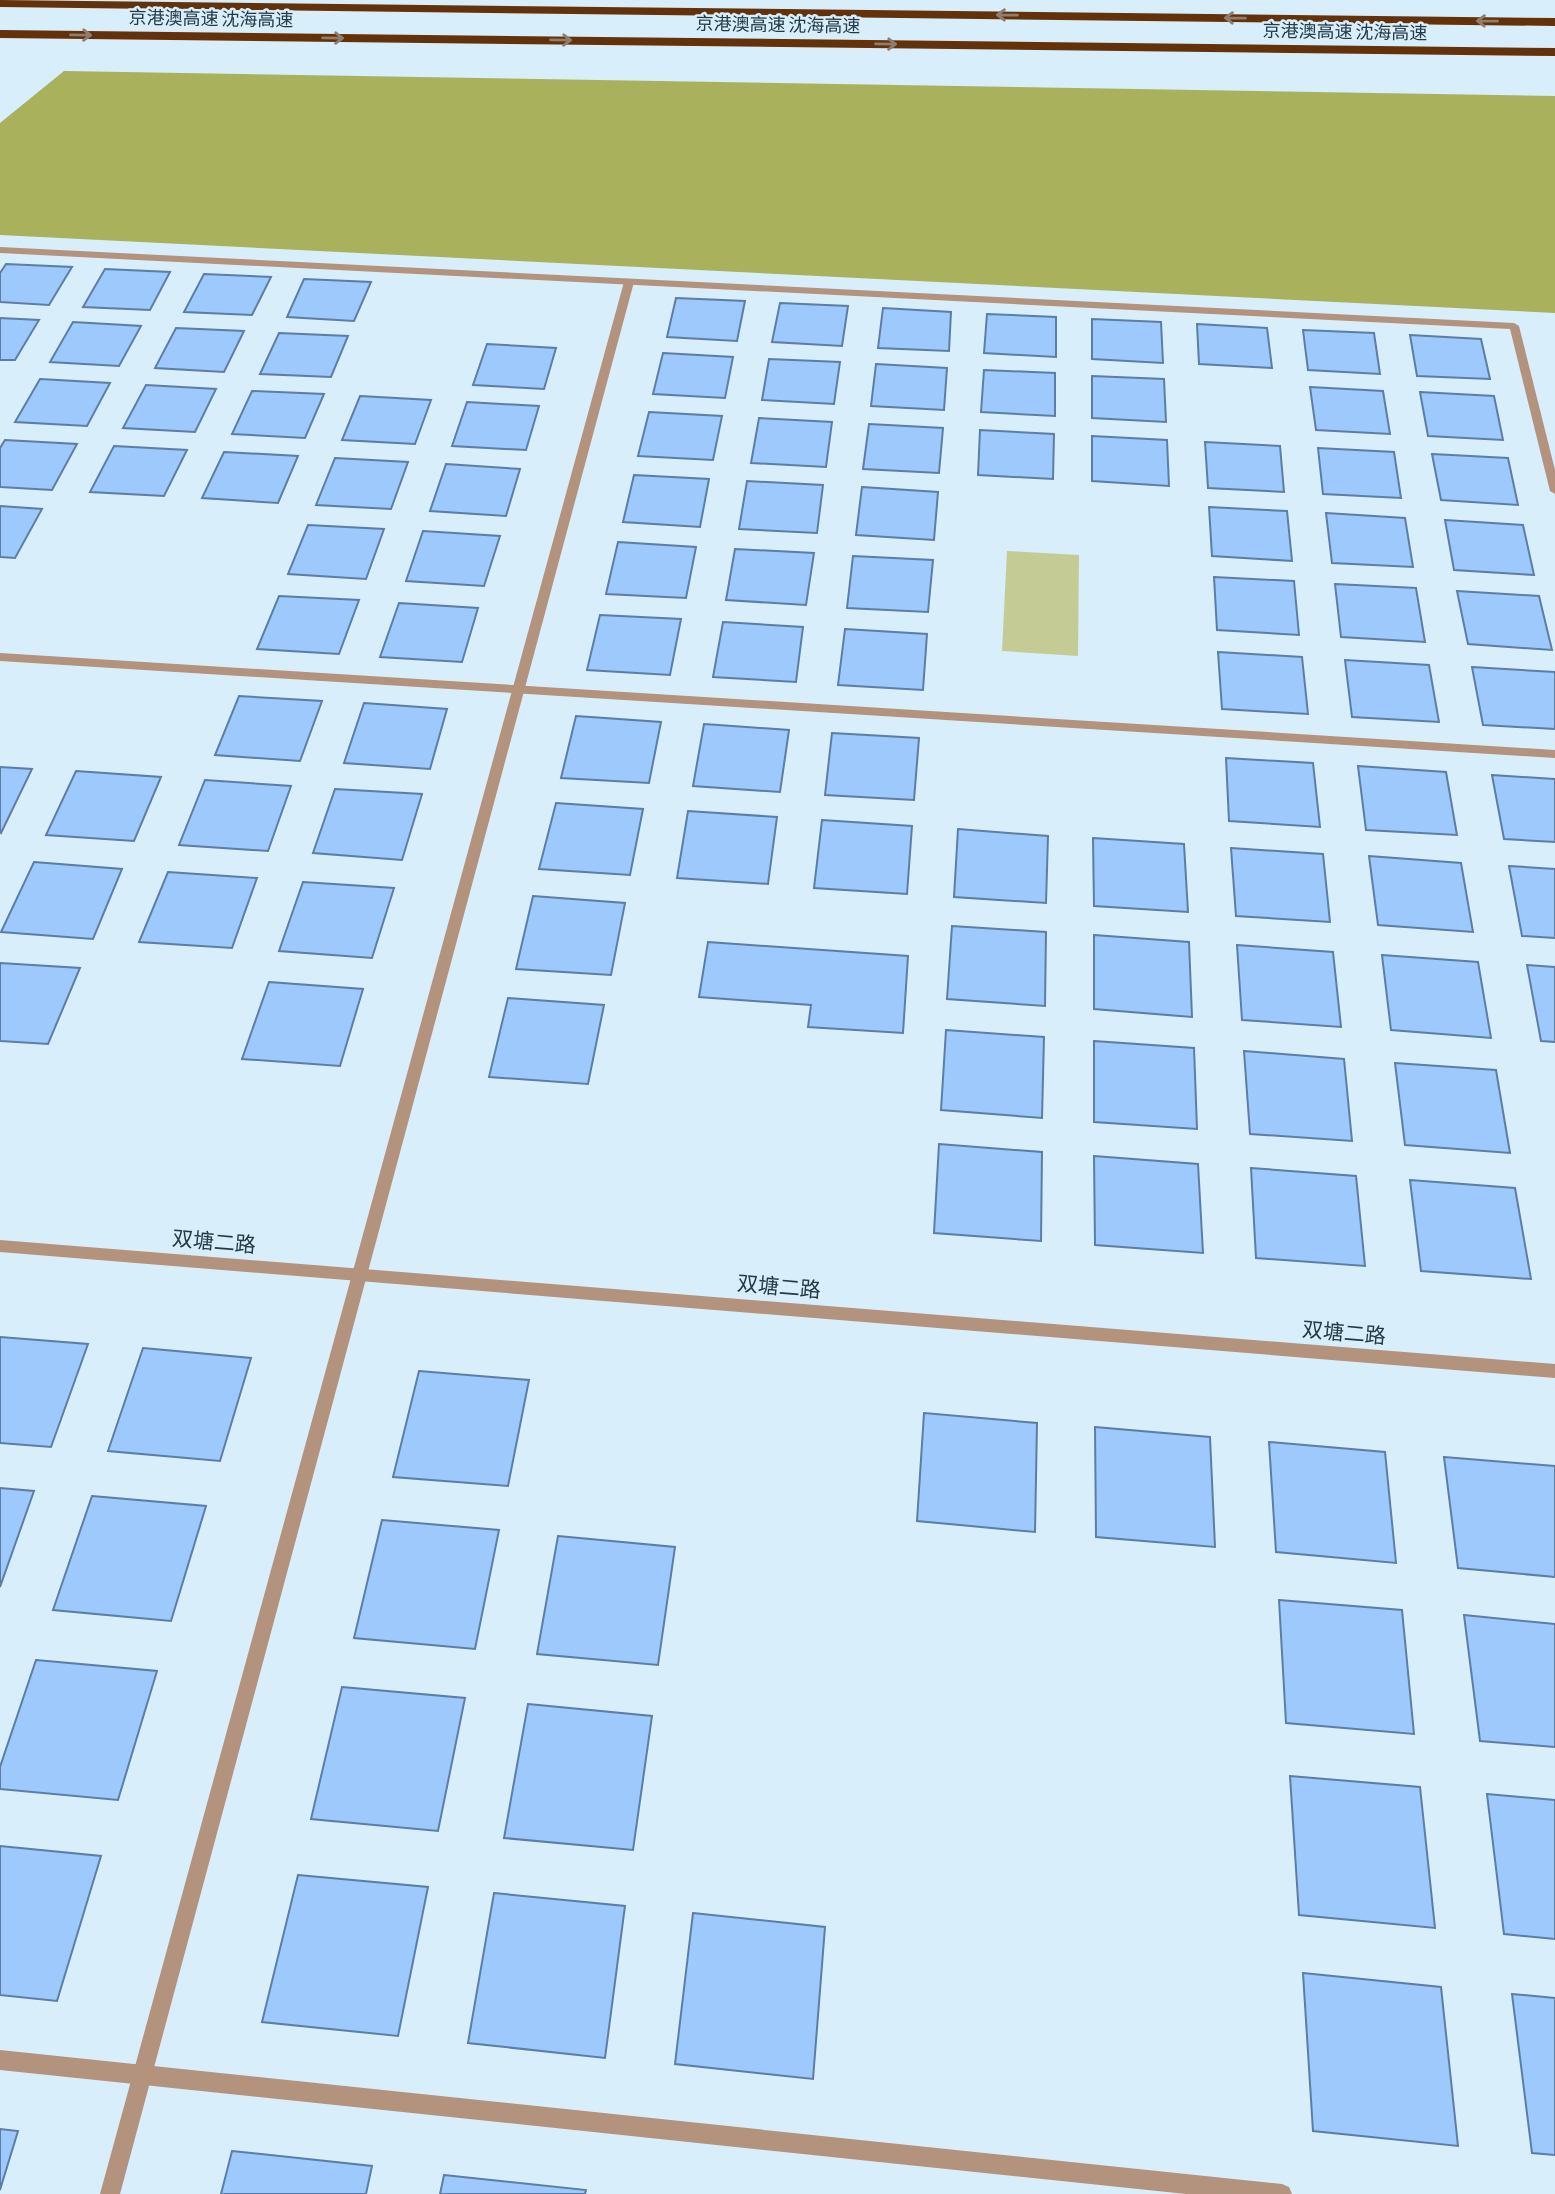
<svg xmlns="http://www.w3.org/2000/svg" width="1555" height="2194" viewBox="0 0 1555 2194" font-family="'Sofia Sans Condensed','Noto Sans SC',sans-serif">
<rect width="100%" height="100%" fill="#d8eefb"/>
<path fill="#c5cb94" d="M1007,551l72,4 -1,101 -76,-5z"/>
<path fill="#aab15c" d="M64,71l1491,25v217l-1555,-78v-112z"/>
<g fill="#9dc9fd" stroke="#5d7ea4" stroke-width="2">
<path d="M6,264l66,3 -23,38 -49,-3v-29z"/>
<path d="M105,269l65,3 -20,38 -67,-3z"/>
<path d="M204,274l67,3 -19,38 -68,-3z"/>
<path d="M304,279l67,3 -17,39 -67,-4z"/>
<path d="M676,298l69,3 -8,40 -70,-4z"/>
<path d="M780,303l68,3 -6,40 -70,-4z"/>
<path d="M883,308l68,4 -2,39 -71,-3z"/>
<path d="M987,314l69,3v40l-72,-4z"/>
<path d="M0,318l39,2 -24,40h-15z"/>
<path d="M1092,319l69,3 2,41 -71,-4z"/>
<path d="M73,322l68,4 -22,40 -69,-4z"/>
<path d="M1197,324l70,4 5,40 -73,-4z"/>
<path d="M176,328l68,3 -20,41 -69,-4z"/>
<path d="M1303,330l71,3 6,41 -72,-4z"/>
<path d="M279,333l69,3 -17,41 -71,-3z"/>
<path d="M1410,335l71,4 9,40 -73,-3z"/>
<path d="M487,344l69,4 -12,41 -71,-4z"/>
<path d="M663,353l70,4 -8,41 -72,-4z"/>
<path d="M769,359l71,3 -6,42 -72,-4z"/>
<path d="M876,364l71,4 -3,42 -73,-4z"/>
<path d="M984,370l71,3v43l-74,-4z"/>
<path d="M1092,376l72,3 2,43 -74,-4z"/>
<path d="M40,379l70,4 -23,43 -72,-4z"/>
<path d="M146,385l70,4 -21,43 -72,-4z"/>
<path d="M1310,387l73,4 7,43 -74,-4z"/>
<path d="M252,391l72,3 -19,44 -73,-4z"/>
<path d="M1420,392l74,4 9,44 -75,-4z"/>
<path d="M360,396l71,4 -16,44 -73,-4z"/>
<path d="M467,402l72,4 -13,44 -74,-4z"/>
<path d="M649,412l73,4 -9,44 -75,-4z"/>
<path d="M759,418l73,4 -6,45 -75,-4z"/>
<path d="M869,424l74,4 -4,45 -76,-4z"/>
<path d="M980,430l74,4 -1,45 -75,-4z"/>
<path d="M1092,436l75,4 2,46 -77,-5z"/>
<path d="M5,440l72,4 -25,46 -52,-3v-39z"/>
<path d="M1205,442l75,4 4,46 -76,-4z"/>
<path d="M114,446l73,4 -23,46 -74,-4z"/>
<path d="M1318,448l76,4 7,46 -78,-4z"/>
<path d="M224,452l74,4 -20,47 -76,-5z"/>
<path d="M1432,454l76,4 10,47 -77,-5z"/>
<path d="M335,458l73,4 -17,47 -75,-4z"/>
<path d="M446,464l74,5 -14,47 -76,-5z"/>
<path d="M634,475l75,4 -9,48 -77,-5z"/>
<path d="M747,481l76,4 -6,48 -78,-4z"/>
<path d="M862,487l76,5 -4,48 -78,-5z"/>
<path d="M0,506l42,3 -27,49 -15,-1z"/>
<path d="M1209,507l78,4 5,50 -80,-5z"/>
<path d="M1326,513l79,5 8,49 -81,-4z"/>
<path d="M1445,520l78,5 11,50 -80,-5z"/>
<path d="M308,525l76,4 -18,50 -78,-5z"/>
<path d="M423,531l77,5 -16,50 -78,-5z"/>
<path d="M618,542l78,5 -10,51 -80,-4z"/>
<path d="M735,549l79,4 -8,52 -80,-5z"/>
<path d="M853,556l80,4 -5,52 -81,-4z"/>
<path d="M1214,577l80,4 5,54 -82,-5z"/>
<path d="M1335,584l81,4 9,54 -84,-5z"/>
<path d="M1457,591l82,5 13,54 -84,-6z"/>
<path d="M279,596l80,4 -20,54 -82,-5z"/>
<path d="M399,603l79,5 -16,54 -82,-5z"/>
<path d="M600,615l81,4 -11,56 -83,-5z"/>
<path d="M723,622l80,5 -7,55 -83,-5z"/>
<path d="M845,629l82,5 -4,56 -85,-5z"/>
<path d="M1218,652l84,5 6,57 -86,-5z"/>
<path d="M1345,660l84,5 10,57 -87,-5z"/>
<path d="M1472,667l83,5v57l-72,-4z"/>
<path d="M239,696l83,5 -22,60 -85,-6z"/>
<path d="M364,703l83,6 -17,60 -86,-6z"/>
<path d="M576,716l85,6 -12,61 -88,-5z"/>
<path d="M704,724l85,6 -9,62 -87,-6z"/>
<path d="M832,733l87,5 -5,62 -89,-5z"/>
<path d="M1226,758l87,5 7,64 -91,-6z"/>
<path d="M1358,766l88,6 11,63 -91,-5z"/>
<path d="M0,767l32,2 -31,64 -1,-1z"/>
<path d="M76,771l85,6 -27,64 -88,-6z"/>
<path d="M1492,775l63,4v63l-51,-3z"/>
<path d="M205,780l86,6 -23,65 -89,-6z"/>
<path d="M335,789l87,5 -20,66 -89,-7z"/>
<path d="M556,803l87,6 -13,66 -91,-6z"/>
<path d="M688,811l89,6 -9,67 -91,-6z"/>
<path d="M822,820l90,6 -5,68 -93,-6z"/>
<path d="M958,829l90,7 -2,67 -92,-6z"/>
<path d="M1093,838l91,6 4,68 -94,-6z"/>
<path d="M1231,848l92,6 7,68 -94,-6z"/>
<path d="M1369,856l92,7 12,69 -95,-7z"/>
<path d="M34,862l88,7 -29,70 -92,-7z"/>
<path d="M1509,866l46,3v69l-33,-2z"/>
<path d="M168,872l89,6 -25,70 -93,-6z"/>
<path d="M303,882l91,6 -22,70 -93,-7z"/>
<path d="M533,896l92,7 -14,72 -95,-6z"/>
<path d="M952,926l94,6 -1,74 -98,-7z"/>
<path d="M1094,935l95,7 3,75 -98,-8z"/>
<path d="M708,942l200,14 -5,77 -95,-6 3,-22 -112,-8z"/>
<path d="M1237,945l96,7 8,75 -99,-7z"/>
<path d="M1382,955l96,7 13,76 -100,-8z"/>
<path d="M0,963l80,5 -32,76 -48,-3z"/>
<path d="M1527,965l28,2v75l-14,-1z"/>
<path d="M269,982l94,7 -23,77 -98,-7z"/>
<path d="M508,998l96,7 -16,79 -99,-7z"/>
<path d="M946,1030l98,7 -2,81 -101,-8z"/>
<path d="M1094,1041l100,7 3,81 -103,-7z"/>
<path d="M1244,1051l100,8 8,82 -102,-7z"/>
<path d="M1395,1063l101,7 14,83 -105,-8z"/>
<path d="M939,1144l103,8 -1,89 -107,-8z"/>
<path d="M1094,1156l104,8 5,89 -108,-8z"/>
<path d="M1251,1168l105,8 9,90 -109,-8z"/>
<path d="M1410,1180l105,8 16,91 -110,-8z"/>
<path d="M0,1337l88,7 -37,103 -51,-4z"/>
<path d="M143,1348l108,10 -31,103 -112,-10z"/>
<path d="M419,1371l110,9 -21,106 -115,-9z"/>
<path d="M924,1413l113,10 -2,109 -118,-11z"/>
<path d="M1095,1427l115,10 5,110 -119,-10z"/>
<path d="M1269,1442l116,10 11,111 -120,-11z"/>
<path d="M1444,1457l111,9v111l-97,-9z"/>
<path d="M0,1488l34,3 -34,96z"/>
<path d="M92,1496l114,10 -35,115 -118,-11z"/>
<path d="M382,1520l117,10 -24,119 -121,-11z"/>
<path d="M558,1536l117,11 -17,118 -121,-11z"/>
<path d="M1279,1600l123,10 12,124 -128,-11z"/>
<path d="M1464,1615l91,9v123l-75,-6z"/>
<path d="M36,1660l121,11 -39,129 -118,-11v-22z"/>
<path d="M342,1687l123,11 -27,133 -127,-12z"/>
<path d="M528,1704l124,12 -19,134 -129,-12z"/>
<path d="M1290,1776l130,11 15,141 -136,-13z"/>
<path d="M1487,1794l68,6v139l-51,-5z"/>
<path d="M0,1846l101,10 -44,145 -57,-6z"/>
<path d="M298,1875l130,12 -30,149 -136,-14z"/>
<path d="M494,1893l131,13 -20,152 -137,-15z"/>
<path d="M693,1913l132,14 -12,152 -138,-15z"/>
<path d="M1303,1973l138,14 17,159 -145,-15z"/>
<path d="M1512,1994l43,4v157l-23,-2z"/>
<path d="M0,2129l18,2 -18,59z"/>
<path d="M232,2151l140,15 -6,28h-145z"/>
<path d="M444,2175l142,15 -1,4h-145z"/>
</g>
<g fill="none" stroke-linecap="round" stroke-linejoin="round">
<g fill="#b3927e" fill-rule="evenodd">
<path d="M0,247l1514,76 5,3 36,144v24l-5,-3 -40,-162 -1510,-76z"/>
<path d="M0,653l1555,97v8l-1555,-97z"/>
<path d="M0,1240l1555,124v14l-1555,-126z"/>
<path d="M0,2050l1282,134 7,3 3,7h-106l-1186,-124z"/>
</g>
<path fill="#b3927e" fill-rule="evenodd" d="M629,279l5,3 -514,1912h-20l524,-1912z"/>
<g fill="#63310a" fill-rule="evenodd">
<path d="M0,0l1555,18v8l-1555,-19z"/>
<path d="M0,30l1555,18v8l-1555,-18z"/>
</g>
</g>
<defs><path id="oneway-shaft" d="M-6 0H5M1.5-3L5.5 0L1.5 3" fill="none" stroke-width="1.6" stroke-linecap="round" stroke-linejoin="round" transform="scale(1.75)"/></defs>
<g stroke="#927d6a">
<use href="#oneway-shaft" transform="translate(1007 15) rotate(-179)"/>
<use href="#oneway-shaft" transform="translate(1235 18) rotate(-179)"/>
<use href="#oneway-shaft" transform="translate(1487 21) rotate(-179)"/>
<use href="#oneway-shaft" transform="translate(81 35) rotate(1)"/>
<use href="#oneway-shaft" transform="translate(333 38) rotate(1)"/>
<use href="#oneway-shaft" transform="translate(561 40) rotate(1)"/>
<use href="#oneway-shaft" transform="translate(886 44) rotate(1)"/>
</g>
<g text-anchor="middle" stroke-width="5" stroke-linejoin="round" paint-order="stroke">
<g font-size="18" fill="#233a46" stroke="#d8eefb">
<text transform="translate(211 19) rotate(1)" y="6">京港澳高速 沈海高速</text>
<text transform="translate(778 25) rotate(1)" y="6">京港澳高速 沈海高速</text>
<text transform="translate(1345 32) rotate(1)" y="6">京港澳高速 沈海高速</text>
</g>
<g font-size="21" fill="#233a46" stroke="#d8eefb">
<text transform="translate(214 1242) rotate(5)" y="7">双塘二路</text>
<text transform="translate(779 1287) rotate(5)" y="7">双塘二路</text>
<text transform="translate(1344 1333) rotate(5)" y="7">双塘二路</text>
</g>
</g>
</svg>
